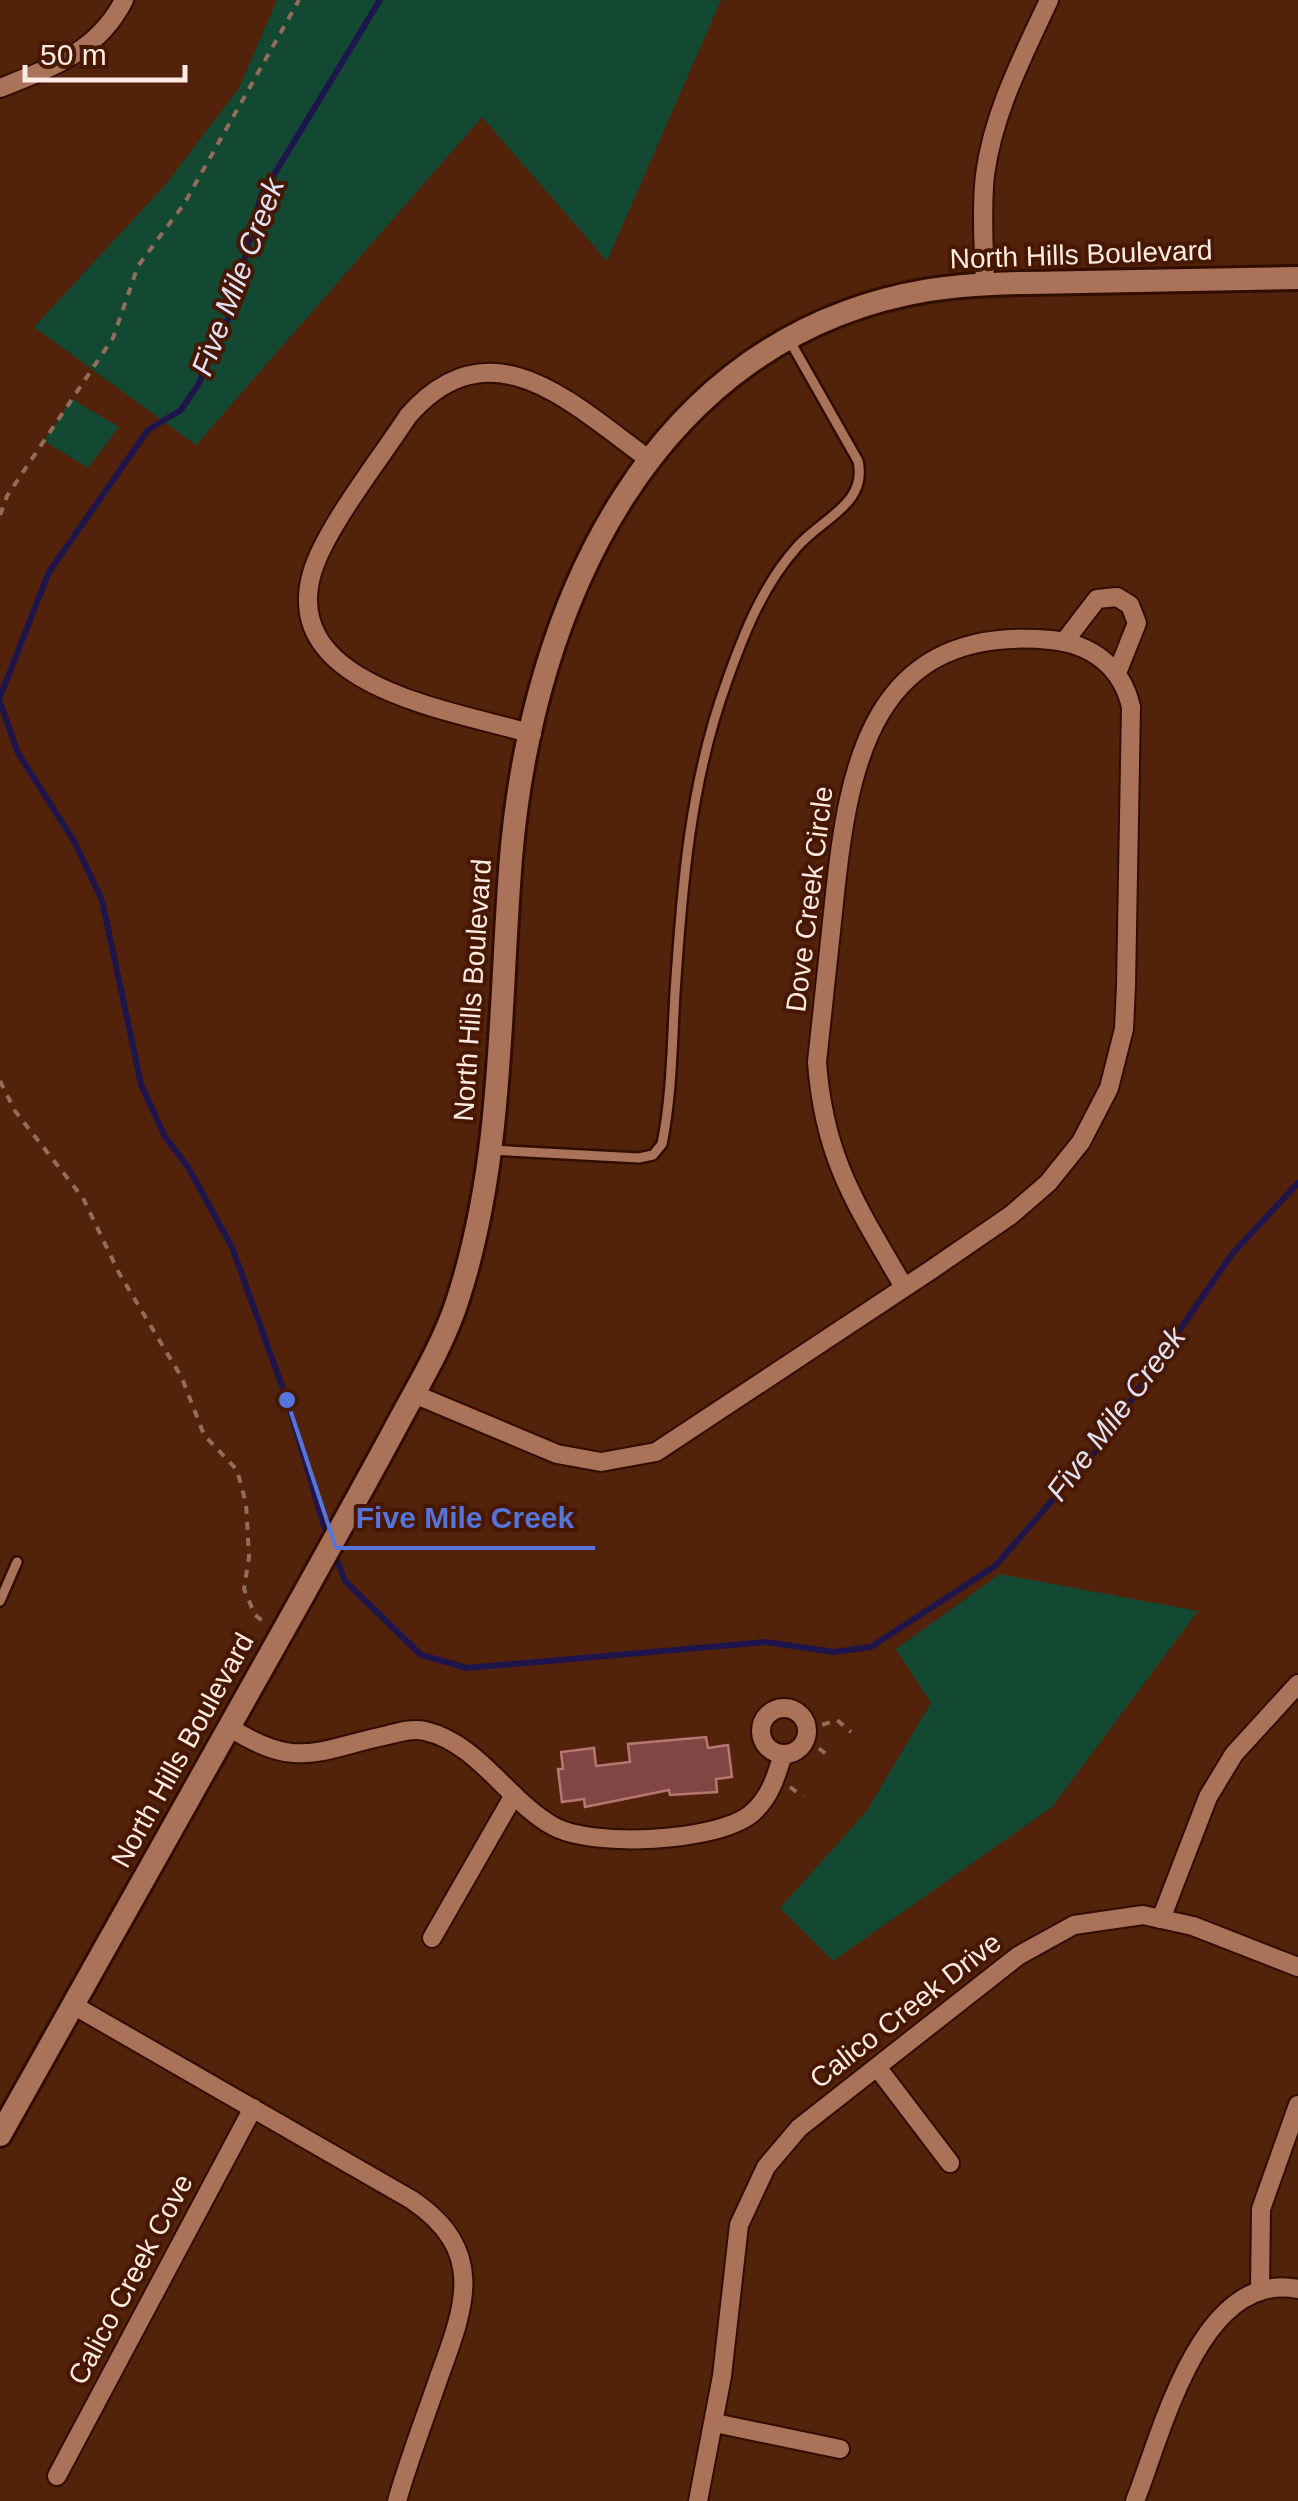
<svg xmlns="http://www.w3.org/2000/svg" width="1298" height="2501" viewBox="0 0 1298 2501" font-family="Arial,sans-serif">
<rect width="100%" height="100%" fill="#53220a"/>
<g fill="#134833">
<path d="M277,0h444l-114,261 -125,-144 -286,328 -162,-118 133,-144 72,-95z"/>
<path d="M72,399l47,28 -31,41 -44,-27z"/>
<path d="M1000,1574l198,37 -146,196 -219,154 -53,-53 86,-96 65,-109 -35,-54z"/>
</g>
<g fill="none" stroke-linecap="round" stroke-linejoin="round">
<g stroke="#1e154d" stroke-width="6">
<path d="M0,697l49,-125 99,-142 33,-20 17,-25 31,-68 32,-121 119,-196"/>
<path d="M0,702l18,51 56,88 28,59 39,184 24,53 23,30 44,80 55,153 40,136"/>
<path d="M334,1552l11,29 76,74 46,13 299,-26 68,10 37,-5 124,-81 104,-119 133,-193 66,-71"/>
</g>
</g>
<path fill="#804643" stroke="#b67672" stroke-width="2.5" d="M706,1737l2,11 20,-3 4,32 -16,2 1,13 -47,3 -1,-5 -84,17 -1,-8 -22,3 -4,-33h5l-2,-17 33,-4 2,18 34,-4 -2,-18z"/>
<g fill="none" stroke-linecap="round" stroke-linejoin="round">
<defs>
<g id="service">
<path d="M490,1150l149,8 14,-3 9,-11c10,-49 10,-101 13,-151 7,-107 15,-211 52,-312 17,-48 36,-96 70,-134 24,-28 71,-43 61,-86l-67,-118"/>
<path d="M0,1601l17,-39"/>
</g>
<g id="minor">
<path d="M0,88c50,-20 98,-36 124,-88"/>
<path d="M985,284c-1,-36 -4,-73 0,-109 8,-62 38,-119 64,-175"/>
<path d="M1064,642l33,-43 20,-2 13,8 7,18 -20,50"/>
<path d="M532,734c-75,-23 -253,-46 -220,-161 13,-45 69,-115 96,-157 82,-94 162,-14 239,42"/>
<path d="M414,1394l143,60 44,8 55,-10 275,-182 80,-55 37,-32 33,-41 28,-54 15,-59 2,-43 5,-279c-9,-40 -39,-63 -80,-67 -179,-17 -203,124 -217,263 -6,53 -11,106 -17,159 7,97 40,144 87,225"/>
<circle cx="784" cy="1731" r="23"/>
<path d="M229,1727c68,44 88,23 159,8 12,-3 25,-7 37,-4 53,12 83,70 128,95 39,22 163,16 198,-12 19,-16 25,-37 32,-60"/>
<path d="M1161,1919l47,-122 26,-43 64,-70"/>
<path d="M432,1938l82,-143"/>
<path d="M73,2005l339,195c75,51 53,106 27,177 -14,41 -30,82 -42,124"/>
<path d="M877,2067l73,96"/>
<path d="M1260,2291l1,-82 37,-104"/>
<path d="M715,2423l125,26"/>
<path d="M57,2476l196,-368"/>
<path d="M698,2501l24,-125 17,-151 27,-58 33,-39 219,-172 56,-31 69,-10 50,11 105,41"/>
<path d="M1135,2501c27,-67 65,-232 163,-212"/>
</g>
<path id="tertiary" d="M0,2135c102,-181 203,-362 305,-543 31,-56 62,-111 92,-167 22,-41 47,-82 61,-126 46,-142 41,-293 53,-441 21,-253 141,-522 418,-568 51,-8 102,-7 153,-8 72,-1 144,-3 216,-4"/>
</defs>
<use href="#service" stroke="#310d00" stroke-width="14"/>
<use href="#minor" stroke="#310d00" stroke-width="22"/>
<use href="#tertiary" stroke="#310d00" stroke-width="28"/>
<g stroke="#936d5b" stroke-width="4" stroke-dasharray="8 8" stroke-linecap="butt">
<path d="M0,515l7,-19 106,-158 25,-72 46,-62 115,-204"/>
<path d="M0,1081l15,30 68,87 36,75 63,105 22,57 33,35 9,33 3,54 -5,32 11,26 10,8"/>
<path d="M807,1730l30,-10 14,12"/>
<path d="M806,1739l23,17"/>
<path d="M790,1787l13,10"/>
</g>
<use href="#service" stroke="#ab725a" stroke-width="9"/>
<use href="#minor" stroke="#ab725a" stroke-width="18"/>
<use href="#tertiary" stroke="#ab725a" stroke-width="22"/>
</g>
<g text-anchor="middle" stroke-width="8" stroke-linejoin="round" paint-order="stroke">
<g font-size="28" fill="#feebe3" stroke="#471701">
<text transform="translate(1081 254) rotate(-2)" y="10">North Hills Boulevard</text>
<text transform="translate(809 899) rotate(-83)" y="10">Dove Creek Circle</text>
<text transform="translate(472 990) rotate(-86)" y="10">North Hills Boulevard</text>
<text transform="translate(182 1750) rotate(-61)" y="10">North Hills Boulevard</text>
<text transform="translate(905 2010) rotate(-38)" y="10">Calico Creek Drive</text>
<text transform="translate(130 2279) rotate(-62)" y="10">Calico Creek Cove</text>
</g>
<g font-size="30" font-style="italic" fill="#e1e2f5" stroke="#471701">
<text transform="translate(238 277) rotate(-69)" y="10">Five Mile Creek</text>
<text transform="translate(1116 1414) rotate(-53)" y="10">Five Mile Creek</text>
</g>
</g>
<path fill="none" stroke="#5575db" stroke-width="4" d="M287 1400L336 1548H595"/>
<circle fill="#5575db" stroke="#471701" stroke-width="4" cx="287" cy="1400" r="10"/>
<g font-size="30" text-anchor="middle" font-weight="bold" fill="#5575db" stroke="#471701" stroke-width="8" stroke-linejoin="round" paint-order="stroke">
<text x="465" y="1528">Five Mile Creek</text>
</g>
<path d="M25 65v15h160v-15" fill="none" stroke="#feebe3" stroke-width="5"/>
<text x="40" y="65" font-size="30" fill="#feebe3" stroke="#471701" stroke-width="8" paint-order="stroke">50 m</text>
</svg>
